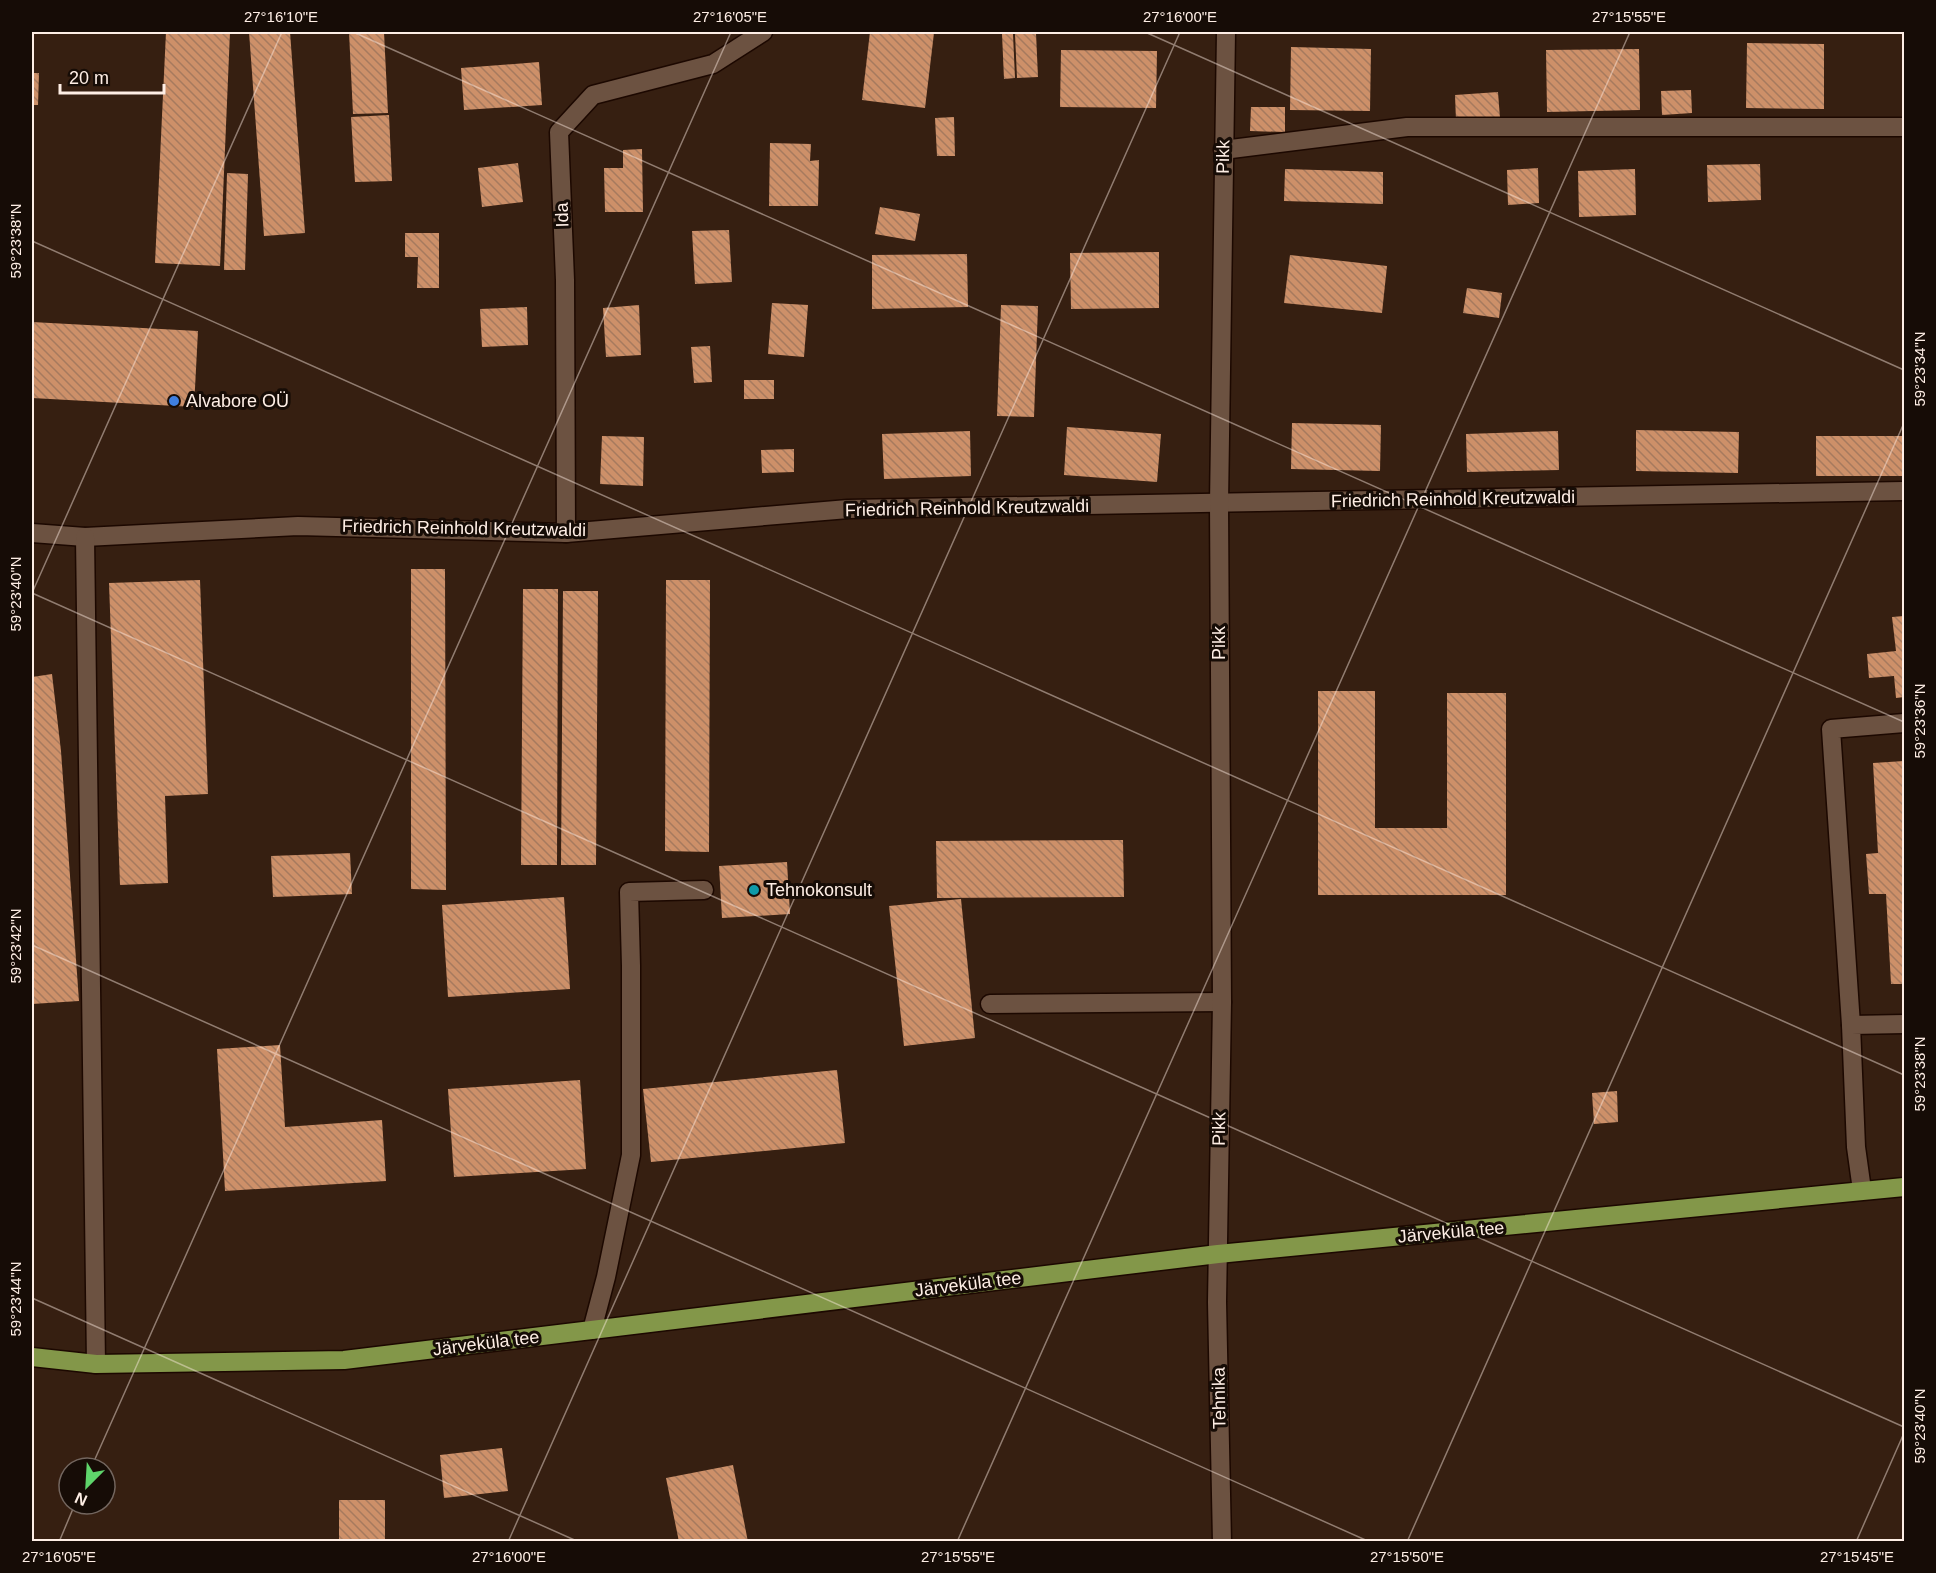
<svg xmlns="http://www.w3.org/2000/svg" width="1936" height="1573" viewBox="0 0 1936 1573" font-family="Arial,sans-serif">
<defs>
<pattern id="building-back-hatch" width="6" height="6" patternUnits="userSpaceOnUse" patternTransform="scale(1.5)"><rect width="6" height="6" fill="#cd9069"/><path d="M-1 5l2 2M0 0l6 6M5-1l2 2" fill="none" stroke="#a67a5e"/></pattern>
</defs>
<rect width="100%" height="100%" fill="#361f11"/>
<g fill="url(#building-back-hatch)">
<path d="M166,32h64l-10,234 -65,-3z"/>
<path d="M249,32h41l15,201 -41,3z"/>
<path d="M349,32h35l4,81 -35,1z"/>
<path d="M870,32l64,1 -9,75 -63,-8z"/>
<path d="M1036,33l2,44 -21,1 -2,-44z"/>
<path d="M1002,34h11l2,44 -11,1z"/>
<path d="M1747,43l77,1v65l-78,-1z"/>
<path d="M1291,47l80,2 -1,62 -80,-1z"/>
<path d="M1639,49l1,61 -93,2 -1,-62z"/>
<path d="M1061,50l96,1 -1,57 -96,-1z"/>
<path d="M539,62l3,43 -78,5 -3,-42z"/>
<path d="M32,73h7l-1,32h-6z"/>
<path d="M1691,90l1,23 -30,2 -1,-24z"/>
<path d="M1498,92l2,26 -44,3 -1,-26z"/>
<path d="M1251,107h34v25l-35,-1z"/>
<path d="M389,115l3,66 -37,1 -4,-65z"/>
<path d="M954,117l1,39h-18l-2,-38z"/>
<path d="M770,143l41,1 -1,17 9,-1 -1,46h-49z"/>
<path d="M642,149l1,63h-38l-1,-44h19v-18z"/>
<path d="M518,163l5,39 -41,5 -4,-39z"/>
<path d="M1760,164l1,36 -53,2 -1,-37z"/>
<path d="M1538,168l1,35 -31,2 -1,-35z"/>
<path d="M1285,169l98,3v32l-99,-3z"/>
<path d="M1635,169l1,46 -57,2 -1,-46z"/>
<path d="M227,173l21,1 -3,96h-21z"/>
<path d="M880,207l40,7 -5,27 -40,-7z"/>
<path d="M729,230l3,52 -37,2 -3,-53z"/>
<path d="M405,233h34v55h-22l1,-31h-13z"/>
<path d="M1159,252v56l-88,1 -1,-56z"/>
<path d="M967,254l1,53 -96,2v-54z"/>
<path d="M1290,255l97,11 -5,47 -98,-10z"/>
<path d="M1467,288l35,5 -3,25 -36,-5z"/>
<path d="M772,303l36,2 -4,52 -36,-3z"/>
<path d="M639,305l2,50 -35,2 -3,-49z"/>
<path d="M1001,305l37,1 -4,111 -37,-1z"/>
<path d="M527,307l1,38 -46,2 -2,-38z"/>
<path d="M32,322l166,9 -4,76 -162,-9z"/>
<path d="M710,346l2,36 -18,1 -3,-36z"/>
<rect x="744" y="380" width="30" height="19"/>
<path d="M1292,423l89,2 -1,46 -89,-2z"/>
<path d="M1067,427l94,7 -4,48 -93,-7z"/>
<path d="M1636,430l103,2 -1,41 -102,-2z"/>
<path d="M970,431l1,45 -87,3 -2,-45z"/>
<path d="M1558,431l1,39 -92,2 -1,-38z"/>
<path d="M602,436l42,1 -1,49 -43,-2z"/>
<rect x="1816" y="436" width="88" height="40"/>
<path d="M794,449v23l-32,1 -1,-23z"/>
<path d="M411,569h34l1,321 -35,-1z"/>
<path d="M200,580l8,214 -43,2 3,87 -48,2 -11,-302z"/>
<path d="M666,580h44l-1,272 -44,-1z"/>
<path d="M523,589h35l-1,276h-36z"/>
<path d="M563,591h35l-2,274h-35z"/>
<path d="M1904,616v81l-8,1 -2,-22 -25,2 -2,-24 29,-3 -4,-34z"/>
<path d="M52,674l9,77 18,250 -47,3v-327z"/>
<path d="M1318,691h57v137h72v-135h59v202h-188z"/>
<path d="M1904,761v223h-13l-5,-90h-17l-3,-40 12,-1 -5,-90z"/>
<path d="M1123,840l1,57 -187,1 -1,-57z"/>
<path d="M350,853l2,41 -79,3 -2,-41z"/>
<path d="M787,862l3,52 -68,4 -3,-52z"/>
<path d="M564,897l6,92 -122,8 -6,-92z"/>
<path d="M961,899l14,139 -71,8 -15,-140z"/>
<path d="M280,1045l5,82 97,-7 4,61 -161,10 -8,-142z"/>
<path d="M837,1070l8,73 -194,19 -8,-73z"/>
<path d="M580,1080l6,89 -132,8 -6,-88z"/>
<path d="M1617,1091l1,31 -24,2 -2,-31z"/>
<path d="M502,1448l6,43 -64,7 -4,-43z"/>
<path d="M733,1465l15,77h-69l-13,-64z"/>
<rect x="339" y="1500" width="46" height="42"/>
</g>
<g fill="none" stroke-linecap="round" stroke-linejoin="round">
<defs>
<g id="minor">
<path d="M1223,150l184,-23h497"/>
<path d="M32,533l53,4 213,-11 268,7 282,-24 1056,-18"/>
<path d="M566,533l-1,-253 -6,-148 34,-37 120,-31 50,-32"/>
<path d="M85,537l11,827"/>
<path d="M990,1004l232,-2"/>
<path d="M1851,1025l-20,-296 73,-6"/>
<path d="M1862,1190l-6,-43 -5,-122 53,-1"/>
<path d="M592,1330l14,-53 25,-122v-189l-2,-74 75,-2"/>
<path d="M1222,1542l-5,-240 5,-300 -3,-498 7,-472"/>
</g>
<path id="major" d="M32,1357l64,7 248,-4 874,-106 686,-67"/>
</defs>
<use href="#minor" stroke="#1c0800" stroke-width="21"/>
<use href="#major" stroke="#1c0800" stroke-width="21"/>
<use href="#minor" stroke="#6c5241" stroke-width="18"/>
<use href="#major" stroke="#839749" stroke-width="18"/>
</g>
<path fill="none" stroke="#feeee5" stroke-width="1.5" stroke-opacity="0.45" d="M353,32l1551,690M1145,32l759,338M32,241l1872,834M32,593l250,-561M32,593l1872,834M32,945l1338,597M32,1298l547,244M91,1468l640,-1436M59,1542l16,-38M508,1542l672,-1510M957,1542l673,-1510M1407,1542l497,-1119M1856,1542l48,-109"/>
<circle fill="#3f7fe0" stroke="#160c06" stroke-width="2" cx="174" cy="401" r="6"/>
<circle fill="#0f9aa8" stroke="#160c06" stroke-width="2" cx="754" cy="890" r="6"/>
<g text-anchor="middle" stroke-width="6" stroke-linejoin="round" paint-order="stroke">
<g font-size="18" fill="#feeee5" stroke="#160c06">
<text transform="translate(1223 157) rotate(-89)" y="6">Pikk</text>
<text transform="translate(562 215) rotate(-92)" y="6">Ida</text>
<text transform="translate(1453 499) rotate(-1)" y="6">Friedrich Reinhold Kreutzwaldi</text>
<text transform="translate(967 508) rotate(-1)" y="6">Friedrich Reinhold Kreutzwaldi</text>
<text transform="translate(464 528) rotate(1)" y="6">Friedrich Reinhold Kreutzwaldi</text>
<text transform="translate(1219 643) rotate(-90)" y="6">Pikk</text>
<text transform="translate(1219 1129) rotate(-89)" y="6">Pikk</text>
<text transform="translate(1451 1232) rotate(-5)" y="6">Järveküla tee</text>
<text transform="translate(968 1284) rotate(-7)" y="6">Järveküla tee</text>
<text transform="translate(486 1343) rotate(-7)" y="6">Järveküla tee</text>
<text transform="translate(1219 1398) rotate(-91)" y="6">Tehnika</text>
</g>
<g font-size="18" fill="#feeee5" stroke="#160c06" text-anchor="start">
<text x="186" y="407">Alvabore OÜ</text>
<text x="766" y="896">Tehnokonsult</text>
</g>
</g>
<rect width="1936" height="1573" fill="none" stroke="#160c06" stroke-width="66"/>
<g transform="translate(87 1486) rotate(204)"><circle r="28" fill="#160c06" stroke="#73665f" stroke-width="1.5"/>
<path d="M0-4.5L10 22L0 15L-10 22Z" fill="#5fd56b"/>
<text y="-9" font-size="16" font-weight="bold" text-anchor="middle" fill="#feeee5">N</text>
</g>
<path d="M60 84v9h104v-9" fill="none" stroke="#feeee5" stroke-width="3"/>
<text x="69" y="84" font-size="18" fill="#feeee5" stroke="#160c06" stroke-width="4.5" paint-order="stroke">20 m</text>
<rect x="33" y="33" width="1870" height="1507" fill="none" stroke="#feeee5" stroke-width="2"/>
<g font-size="15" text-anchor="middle" fill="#feeee5">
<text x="281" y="22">27°16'10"E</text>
<text x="730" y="22">27°16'05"E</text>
<text x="1180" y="22">27°16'00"E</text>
<text x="1629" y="22">27°15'55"E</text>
<text transform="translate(16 241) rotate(-90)" y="5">59°23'38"N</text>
<text transform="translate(1920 369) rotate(-90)" y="5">59°23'34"N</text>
<text transform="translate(16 594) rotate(-90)" y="5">59°23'40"N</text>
<text transform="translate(1920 721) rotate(-90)" y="5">59°23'36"N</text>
<text transform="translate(16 946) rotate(-90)" y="5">59°23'42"N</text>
<text transform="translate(1920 1074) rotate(-90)" y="5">59°23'38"N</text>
<text transform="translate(16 1299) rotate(-90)" y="5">59°23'44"N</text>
<text transform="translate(1920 1426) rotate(-90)" y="5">59°23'40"N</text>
<text x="59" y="1562">27°16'05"E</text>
<text x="509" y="1562">27°16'00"E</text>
<text x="958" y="1562">27°15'55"E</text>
<text x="1407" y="1562">27°15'50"E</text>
<text x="1857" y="1562">27°15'45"E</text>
</g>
</svg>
